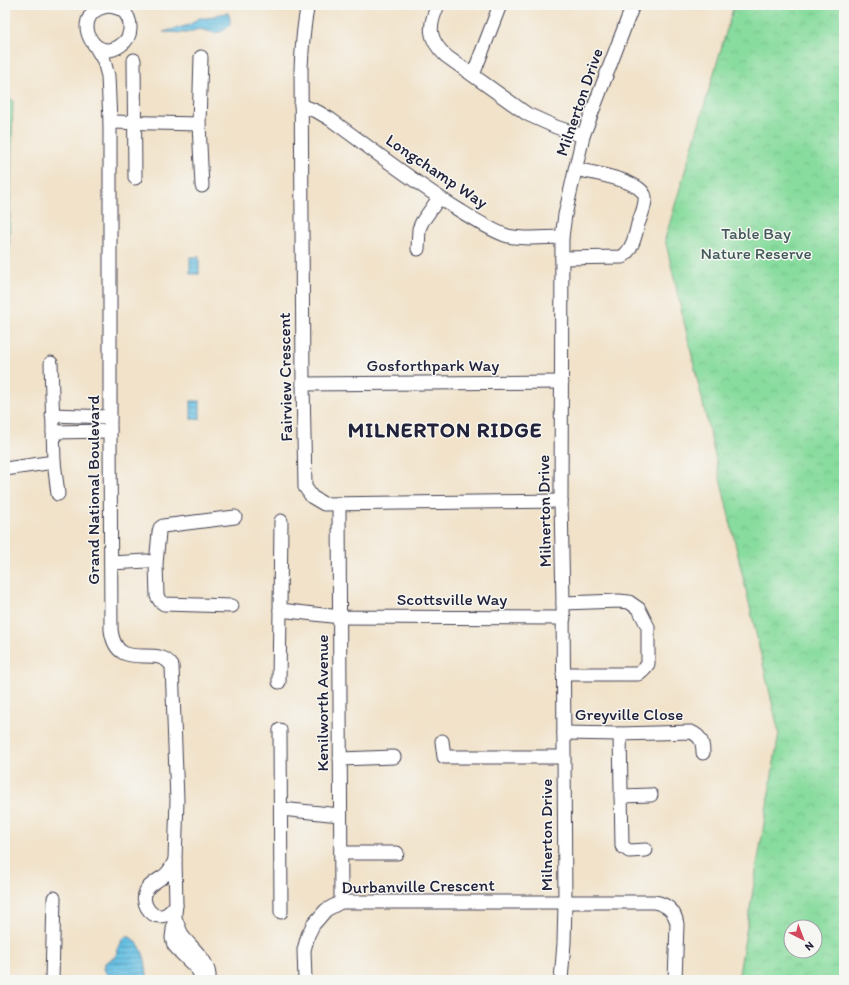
<svg xmlns="http://www.w3.org/2000/svg" width="849" height="985" viewBox="0 0 849 985" font-family="Itim,sans-serif">
<defs>
<pattern id="park-crowns" width="20" height="18" patternUnits="userSpaceOnUse"><rect width="20" height="18" fill="#88dc9e"/><path d="M2 6a3 3 0 1 1 6 0M12 15a3 3 0 1 1 6 0" fill="none" stroke="#75bc89"/></pattern>
<pattern id="water-rules" width="6" height="5" patternUnits="userSpaceOnUse"><rect width="6" height="5" fill="#65c0e3"/><path d="M0 2.5h6" fill="none" stroke="#539cb9"/></pattern>
</defs>
<rect width="100%" height="100%" fill="#f6f6f2"/>
<filter id="ink" filterUnits="userSpaceOnUse"><feTurbulence type="fractalNoise" baseFrequency=".025" numOctaves="2"/><feDisplacementMap in="SourceGraphic" scale="8" xChannelSelector="R" yChannelSelector="G"/><feConvolveMatrix kernelMatrix="1 2 1 2 8 2 1 2 1" color-interpolation-filters="sRGB"/></filter>
<filter id="wash" filterUnits="userSpaceOnUse"><feTurbulence type="fractalNoise" baseFrequency=".012" numOctaves="4" result="noise"/><feDisplacementMap in="SourceGraphic" scale="16" xChannelSelector="R" yChannelSelector="G"/><feGaussianBlur stdDeviation="0.9" result="paint"/><feColorMatrix in="noise" values="0 0 0 0 0 0 0 0 0 0 0 0 0 0 0 0 0 1.4 0 .05"/><feComposite in="paint" operator="in"/></filter>
<g filter="url(#wash)">
<rect width="100%" height="100%" fill="#f1e2c9"/>
<g fill="url(#park-crowns)" stroke="#557f6c" fill-rule="evenodd">
<path d="M734,5h110v975h-106l41,-247 -114,-494zM791,927h24v24h-24z"/>
<path d="M5,94l8,7 -5,184 -3,9z"/>
</g>
<g fill="url(#water-rules)" stroke="#44718f">
<path d="M228,13l2,5v7l-7,6 -8,2 -16,-4 -13,4 -23,-1 26,-7 10,-7h9l12,-4z"/>
<rect x="190" y="257" width="9" height="17"/>
<rect x="191" y="401" width="9" height="18"/>
<path d="M127,936c17,5 20,30 20,44h-40l1,-3 -4,-8 1,-6 10,-6 7,-17z"/>
</g>
</g>
<g filter="url(#ink)">
<g fill="none" stroke-linecap="round" stroke-linejoin="round">
<defs>
<g id="minor">
<path d="M107,5c5,2 10,2 15,5 11,9 11,27 -1,35 -30,22 -53,-36 -11,-39"/>
<path d="M308,5c-5,21 -6,42 -7,64l2,315 2,103 7,10 12,7 237,-3"/>
<path d="M438,5c-10,22 -10,34 8,51l81,58 29,13 27,9"/>
<path d="M94,44l10,17 4,15 2,46v309l1,199c6,45 46,12 61,36l5,134 -2,59 1,46 -4,33 2,7 6,7 17,17 7,11"/>
<path d="M201,57l-2,67 3,62"/>
<path d="M134,60l1,118"/>
<path d="M473,75l27,-70"/>
<path d="M301,105l17,7 12,7c43,31 85,64 129,91 13,8 35,22 49,26 17,4 37,1 54,1"/>
<path d="M110,122l89,2"/>
<path d="M418,249l1,-20 3,-7 17,-24"/>
<path d="M562,258l60,-1c11,-8 13,-21 16,-33 3,-8 8,-19 7,-27 -3,-17 -56,-25 -70,-28"/>
<path d="M303,384l259,-2"/>
<path d="M52,415l58,2"/>
<path d="M53,432l57,-1"/>
<path d="M54,462l4,32"/>
<path d="M5,469l49,-7 -3,-99"/>
<path d="M339,504l2,398"/>
<path d="M111,563l36,-2"/>
<path d="M232,606l-68,-2 -4,-3 -3,-5 -1,-32 3,-32 1,-4 3,-2 72,-9"/>
<path d="M280,610l1,-89"/>
<path d="M563,674h75l6,-5 4,-5v-37l-9,-18 -10,-7 -10,-1 -56,2"/>
<path d="M279,682l1,-72 60,7 224,1"/>
<path d="M280,730l1,182"/>
<path d="M564,733l56,1 71,-2c10,4 12,11 12,21"/>
<path d="M620,734l2,112 7,5 17,-1"/>
<path d="M442,741l2,16h120"/>
<path d="M340,759l54,-2"/>
<path d="M621,796l30,-1"/>
<path d="M281,809l59,6"/>
<path d="M341,853h56"/>
<path d="M175,860c-3,6 -5,11 -10,15 -6,5 -16,9 -19,16 -5,10 3,26 15,25 6,0 11,-6 15,-11"/>
<path d="M175,918c3,7 5,14 9,20 10,12 27,25 25,42"/>
<path d="M52,980l2,-82"/>
<path d="M305,980l-1,-30 4,-15 5,-10 13,-15 15,-8h313c13,2 21,9 23,22l-2,56"/>
<path d="M561,980l3,-37 1,-41 -2,-299 -2,-102 1,-264 3,-22 18,-79 50,-131"/>
</g>
</defs>
<use href="#minor" stroke="#413f50" stroke-width="15"/>
<use href="#minor" stroke="#fff" stroke-width="13"/>
</g>
</g>
<g text-anchor="middle" stroke-width="3" stroke-linejoin="round" paint-order="stroke">
<g font-size="17" fill="#22223b" stroke="#f6f6f2">
<text transform="translate(579 102) rotate(-71)" y="6">Milnerton Drive</text>
<text transform="translate(437 171) rotate(34)" y="6">Longchamp Way</text>
<text x="433" y="371">Gosforthpark Way</text>
<text transform="translate(285 377) rotate(-91)" y="6">Fairview Crescent</text>
<text transform="translate(93 490) rotate(-90)" y="6">Grand National Boulevard</text>
<text transform="translate(544 511) rotate(-91)" y="6">Milnerton Drive</text>
<text x="452" y="605">Scottsville Way</text>
<text transform="translate(322 703) rotate(-90)" y="6">Kenilworth Avenue</text>
<text x="629" y="720">Greyville Close</text>
<text transform="translate(546 835) rotate(-90)" y="6">Milnerton Drive</text>
<text transform="translate(418 886) rotate(-1)" y="6">Durbanville Crescent</text>
</g>
<g font-size="17" fill="#415a59" stroke="#f6f6f2">
<text x="756" y="239">Table Bay<tspan x="756" dy="20">Nature Reserve</tspan></text>
</g>
<g font-size="21" font-weight="bold" letter-spacing="1" fill="#22223b" stroke="#f6f6f2">
<text x="445" y="437">MILNERTON RIDGE</text>
</g>
</g>
<rect width="849" height="985" fill="none" stroke="#f6f6f2" stroke-width="20"/>
<g transform="translate(803 939) rotate(138)"><circle r="19" fill="#f6f6f2" stroke="#a1a1a9"/>
<path d="M0-3L7 15L0 10L-7 15Z" fill="#d1495b"/>
<text y="-6" font-size="11" font-weight="bold" text-anchor="middle" fill="#22223b">N</text>
</g>
</svg>
